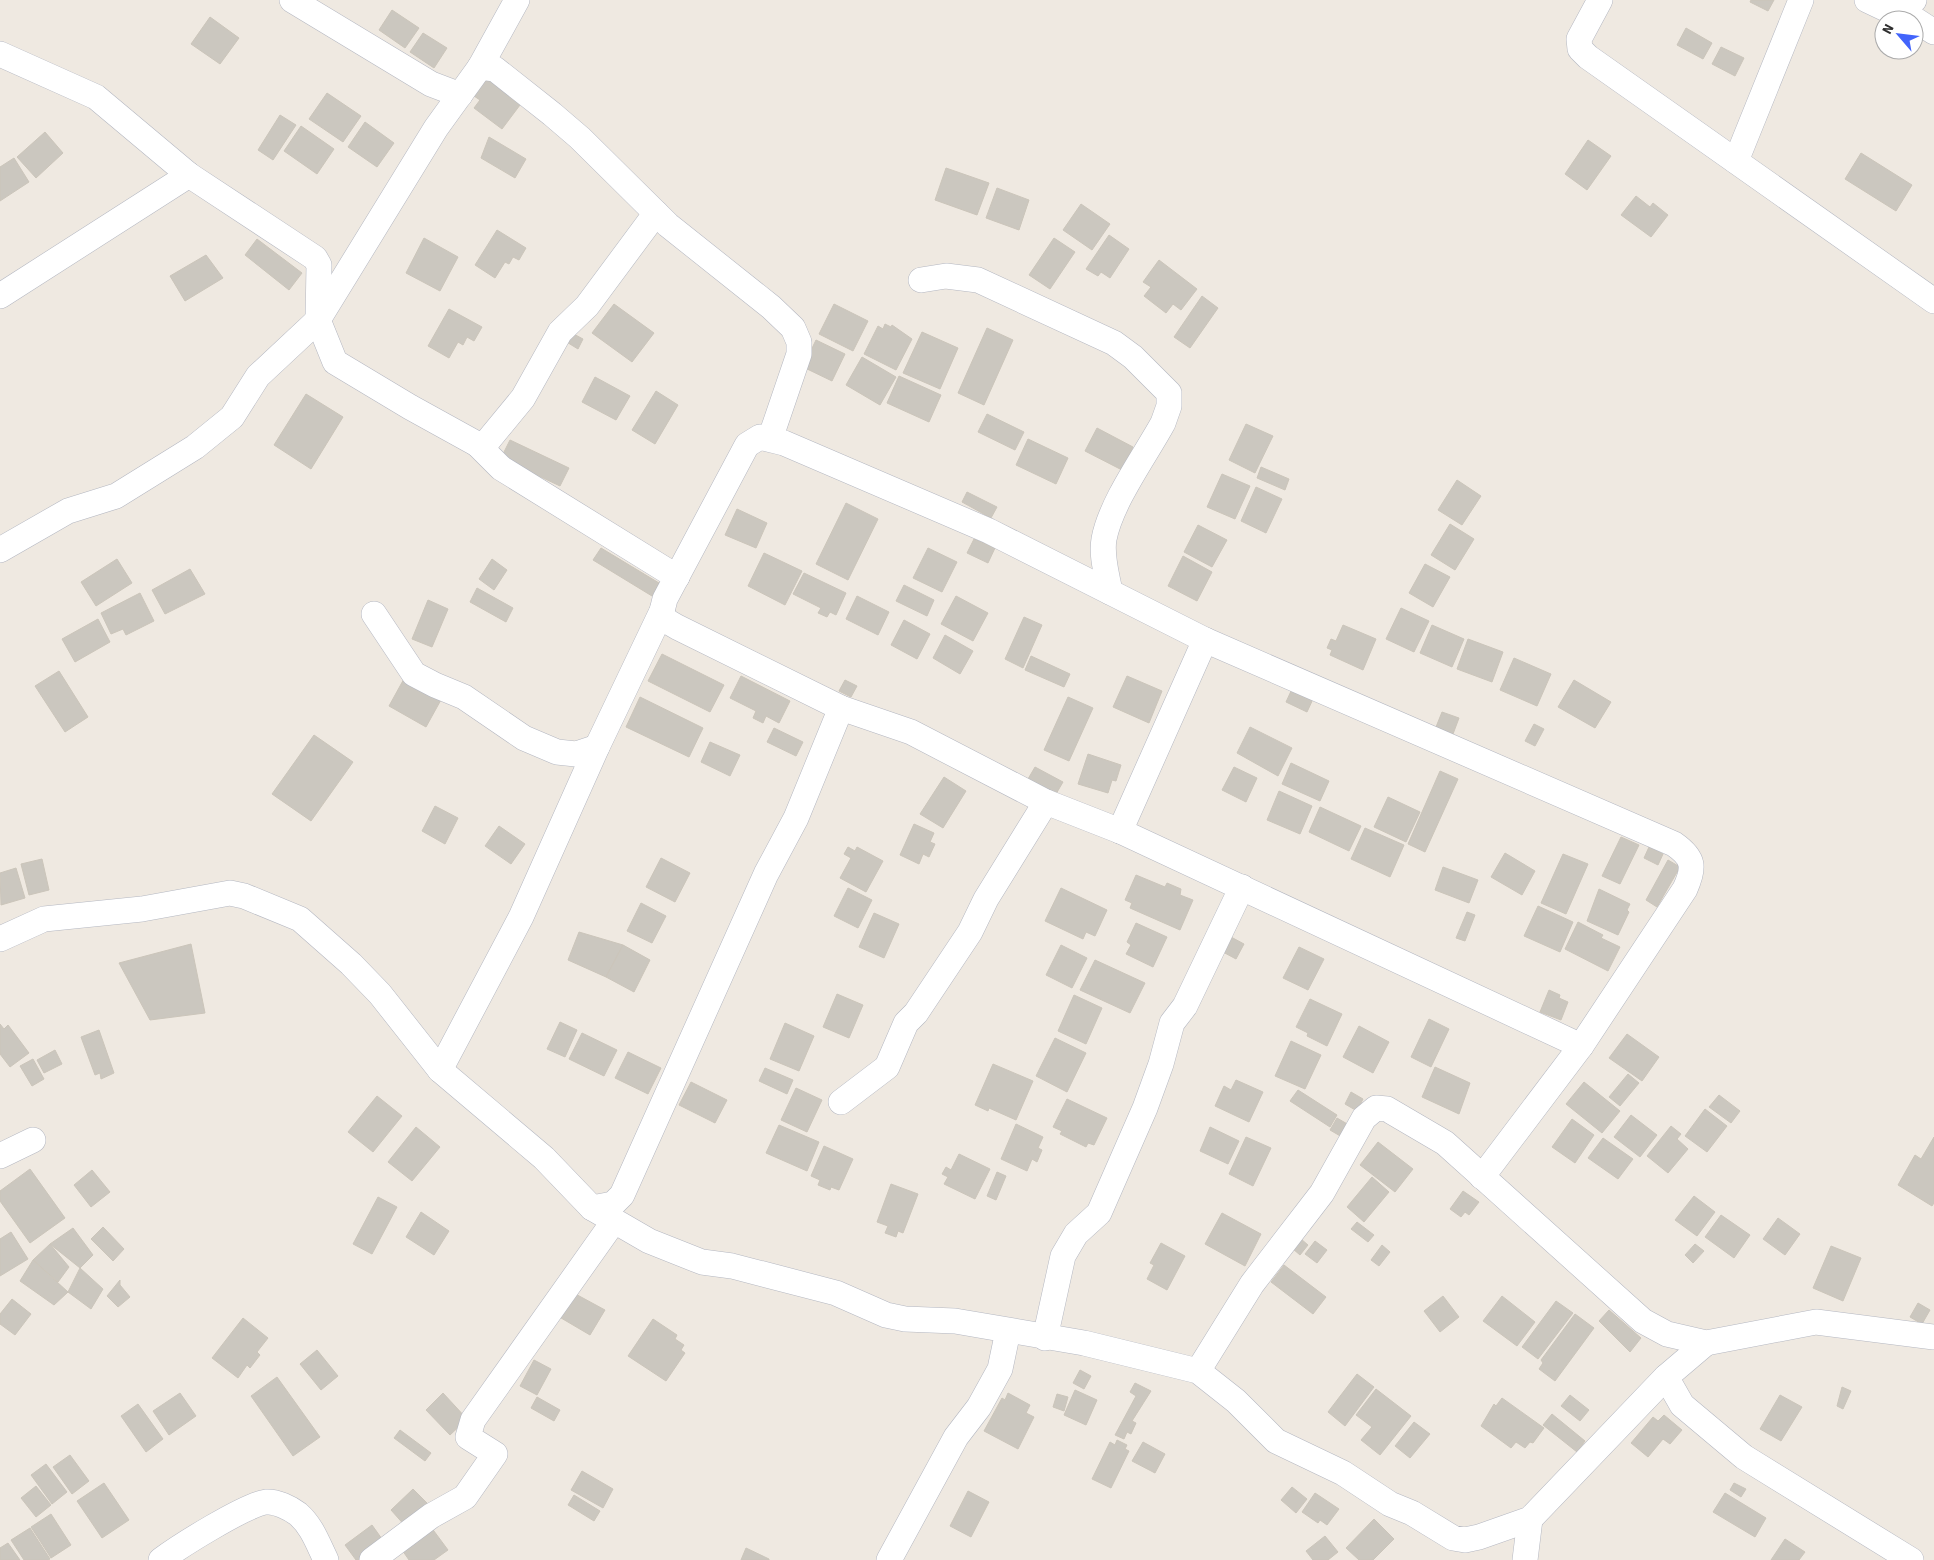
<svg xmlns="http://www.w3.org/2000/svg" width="1934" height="1560" viewBox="0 0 1934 1560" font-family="'Source Sans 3',sans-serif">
<rect width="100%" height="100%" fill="#efe9e1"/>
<g fill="#cbc7bf" stroke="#cbc5ba">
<path d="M1751,0h23l-6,11 -18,-9z"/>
<path d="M392,10l27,18 -14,20 -26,-18z"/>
<path d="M210,17l29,21 -19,26 -29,-20z"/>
<path d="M1686,28l26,15 -9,16 -26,-14z"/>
<path d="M423,33l24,15 -13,20 -24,-16z"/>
<path d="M1721,47l23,11 -9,18 -23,-12z"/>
<path d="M487,79l33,26 -18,24 -28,-21 6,-8 -6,-4z"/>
<path d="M327,93l34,23 -18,26 -34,-23z"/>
<path d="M280,115l16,10 -23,35 -15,-10z"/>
<path d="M365,122l29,21 -17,24 -29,-20z"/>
<path d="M301,126l33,23 -17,25 -33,-23z"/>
<path d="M45,132l18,21 -27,25 -19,-21z"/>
<path d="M489,137l37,22 -11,19 -34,-20z"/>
<path d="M1588,140l23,16 -24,34 -22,-16z"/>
<path d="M1861,153l51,32 -16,26 -51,-32z"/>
<path d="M14,158l15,24 -29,19v-34z"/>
<path d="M946,168l43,15 -12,32 -42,-15z"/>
<path d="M997,188l32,12 -10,30 -33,-12z"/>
<path d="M1636,196l14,11 3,-4 15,12 -17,22 -30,-22z"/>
<path d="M1081,204l29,20 -18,26 -29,-20z"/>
<path d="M497,230l29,18 -7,12 -6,-3 -4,7 -4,-2 -10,16 -20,-13z"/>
<path d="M1109,235l20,14 -19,29 -9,-6 -3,4 -12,-7z"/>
<path d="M424,238l34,19 -18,34 -34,-18z"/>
<path d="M1054,238l21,14 -25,37 -21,-14z"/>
<path d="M257,239l45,34 -13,17 -44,-35z"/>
<path d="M206,255l17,23 -38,23 -15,-25z"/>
<path d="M1159,260l38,29 -16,21 -8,-6 -7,9 -22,-17 7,-9 -8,-5z"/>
<path d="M1202,296l16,12 -28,40 -16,-11z"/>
<path d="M614,304l40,29 -22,29 -40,-29z"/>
<path d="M834,304l34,17 -15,30 -34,-17z"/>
<path d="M449,309l33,18 -8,14 -7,-4 -4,8 -5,-3 -9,16 -21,-12z"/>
<path d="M885,324l6,3 1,-2 20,14 -16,31 -32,-16 14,-28 5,3z"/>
<path d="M987,328l26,12 -29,65 -26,-12z"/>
<path d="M570,332l13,7 -5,10 -13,-8z"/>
<path d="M922,332l36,16 -18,41 -37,-16z"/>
<path d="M816,340l29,14 -13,27 -29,-14z"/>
<path d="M862,357l34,20 -16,28 -34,-20z"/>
<path d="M899,376l42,19 -12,27 -42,-19z"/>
<path d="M595,377l35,19 -14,24 -34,-18z"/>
<path d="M656,391l22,14 -23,39 -23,-14z"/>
<path d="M306,394l37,23 -32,52 -37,-24z"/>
<path d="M987,414l37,18 -9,18 -37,-18z"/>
<path d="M1246,424l27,12 -18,37 -26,-13z"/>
<path d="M1097,428l36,19 -11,23 -37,-19z"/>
<path d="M1028,439l40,19 -12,26 -40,-19z"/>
<path d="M510,440l59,28 -9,18 -59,-28z"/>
<path d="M1261,467l28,12 -4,11 -28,-12z"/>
<path d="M1222,474l28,12 -15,33 -28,-12z"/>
<path d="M1457,480l24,16 -19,29 -24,-15z"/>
<path d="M1256,487l26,12 -16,34 -25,-12z"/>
<path d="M967,492l30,15 -6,11 -29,-16z"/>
<path d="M846,503l32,16 -30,61 -32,-16z"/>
<path d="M737,509l30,14 -11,25 -31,-13z"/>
<path d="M1450,524l24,15 -19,31 -24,-15z"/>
<path d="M1198,525l29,15 -15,27 -28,-15z"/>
<path d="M974,539l21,9 -7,15 -21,-10z"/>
<path d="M601,548l58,35 -7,13 -59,-36z"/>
<path d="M928,548l29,14 -15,30 -29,-14z"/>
<path d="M764,553l38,18 -17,34 -37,-19z"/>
<path d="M1183,556l29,16 -15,29 -29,-15z"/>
<path d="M117,559l15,24 -36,23 -15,-24z"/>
<path d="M492,559l15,11 -13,20 -15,-11z"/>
<path d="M1425,564l25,13 -17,30 -24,-14z"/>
<path d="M190,569l15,25 -40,20 -13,-24z"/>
<path d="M804,573l42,20 -10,22 -6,-3 -3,5 -9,-4 3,-5 -28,-14z"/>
<path d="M904,585l30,15 -7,16 -31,-15z"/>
<path d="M477,588l36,20 -7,14 -36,-20z"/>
<path d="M140,593l14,28 -28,14 -3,-6 -12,5 -10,-21z"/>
<path d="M857,596l32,16 -11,23 -32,-16z"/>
<path d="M956,596l32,17 -15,28 -32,-17z"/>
<path d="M428,600l20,9 -16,38 -20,-8z"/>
<path d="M1401,608l28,13 -15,31 -28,-13z"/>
<path d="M1024,617l18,8 -19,43 -18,-9z"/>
<path d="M98,619l12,23 -35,20 -13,-23z"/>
<path d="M904,620l26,14 -13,25 -26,-14z"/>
<path d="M1343,625l33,14 -13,31 -33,-15 2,-5 -5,-2 4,-9 5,2z"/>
<path d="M1432,625l32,14 -12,28 -32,-14z"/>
<path d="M945,635l28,16 -13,23 -27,-16z"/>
<path d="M1468,639l35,13 -11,30 -35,-13z"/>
<path d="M662,654l62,31 -14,27 -62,-31z"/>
<path d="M1031,656l39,18 -6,13 -39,-17z"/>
<path d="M1514,658l37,16 -14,32 -37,-16z"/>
<path d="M59,671l29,46 -23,15 -30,-46z"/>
<path d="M741,676l49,25 -11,22 -13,-7 -3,7 -10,-5 3,-7 -26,-13z"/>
<path d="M1127,676l35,15 -13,32 -36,-16z"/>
<path d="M405,677l37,21 -16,29 -37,-21z"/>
<path d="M845,680l12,6 -6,11 -12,-6z"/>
<path d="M1574,680l37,22 -16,26 -37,-21z"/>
<path d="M1292,689l21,10 -6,13 -21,-10z"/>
<path d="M640,697l63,31 -14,29 -63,-30z"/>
<path d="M1068,697l25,11 -24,53 -25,-11z"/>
<path d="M1442,712l17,6 -6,16 -17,-7z"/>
<path d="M1534,724l10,5 -9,17 -10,-5z"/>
<path d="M1250,727l42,21 -14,28 -41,-23z"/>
<path d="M774,728l29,14 -7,14 -29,-14z"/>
<path d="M314,735l39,27 -42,59 -39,-27z"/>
<path d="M710,742l30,13 -10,21 -29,-14z"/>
<path d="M1088,754l33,11 -5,16 -4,-1 -4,13 -30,-9z"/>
<path d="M1291,763l38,18 -9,20 -38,-17z"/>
<path d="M1035,767l28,15 -7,12 -28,-15z"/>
<path d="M1234,767l23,11 -11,24 -24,-12z"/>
<path d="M1440,771l18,8 -33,73 -17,-8z"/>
<path d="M944,777l22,14 -23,37 -23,-14z"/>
<path d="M1279,791l33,15 -12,28 -33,-14z"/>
<path d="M1388,797l32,15 -14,30 -32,-15z"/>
<path d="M435,806l23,12 -13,26 -23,-13z"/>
<path d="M1320,807l41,19 -12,25 -40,-19z"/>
<path d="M914,824l20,9 -4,9 5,2 -6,13 -6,-3 -4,10 -19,-9z"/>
<path d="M499,826l26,18 -14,20 -26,-18z"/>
<path d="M1365,828l39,17 -14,32 -39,-18z"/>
<path d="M1621,837l18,8 -19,39 -18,-8z"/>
<path d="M848,847l7,4 2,-4 26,14 -17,31 -26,-14 11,-20 -7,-4z"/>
<path d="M1649,847l14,7 -5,11 -14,-7z"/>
<path d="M1505,853l30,18 -13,24 -31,-18z"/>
<path d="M1563,854l25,10 -22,50 -25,-11z"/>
<path d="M661,858l29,15 -15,29 -29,-15z"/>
<path d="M42,859l7,31 -20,5 -8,-31z"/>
<path d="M1668,860l12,7 -23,40 -11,-7z"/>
<path d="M1443,867l35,13 -9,23 -34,-13z"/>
<path d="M16,868l9,30 -24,7 -1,-32z"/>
<path d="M1136,875l29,12 2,-4 14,6 -1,6 13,5 -13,30 -50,-22 2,-5 -7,-3z"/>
<path d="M848,888l24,12 -14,28 -24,-12z"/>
<path d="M1061,888l46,22 -12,26 -9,-4 -3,7 -38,-18z"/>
<path d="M1599,889l31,15 -3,6 2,2 -11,23 -31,-14z"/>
<path d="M641,903l25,13 -14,27 -25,-12z"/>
<path d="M1538,906l35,16 -13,30 -36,-16z"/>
<path d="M1467,912l8,3 -10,26 -9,-3z"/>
<path d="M874,913l25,11 -15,34 -25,-11z"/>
<path d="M1578,922l25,13 -2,3 19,9 -12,24 -43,-22z"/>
<path d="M1136,923l31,14 -14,30 -27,-13 5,-9 -4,-3z"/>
<path d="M579,932l44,13 -17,32 -38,-17z"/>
<path d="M1231,937l13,7 -8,15 -13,-7z"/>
<path d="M191,944l14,69 -55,7 -31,-57z"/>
<path d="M623,945l27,15 -16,32 -28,-15z"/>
<path d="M1061,945l26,13 -15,30 -26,-13z"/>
<path d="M1299,947l25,12 -16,31 -25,-12z"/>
<path d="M1095,960l50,23 -15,30 -50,-23z"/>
<path d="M1549,990l11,5 -1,3 9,4 -7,18 -21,-8z"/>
<path d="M837,994l26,11 -14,33 -26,-11z"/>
<path d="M1074,995l28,13 -16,36 -28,-13z"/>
<path d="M1310,999l32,15 -15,32 -20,-10 1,-3 -12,-6z"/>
<path d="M1429,1019l20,10 -18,38 -20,-10z"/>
<path d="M560,1022l17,8 -12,27 -18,-8z"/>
<path d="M785,1023l29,13 -15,35 -29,-12z"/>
<path d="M0,1024l4,5 4,-4 21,28 -19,14 -10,-13z"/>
<path d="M1359,1026l30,16 -16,31 -30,-16z"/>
<path d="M99,1030l15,43 -13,6 -1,-6 -5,2 -14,-38z"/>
<path d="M582,1033l35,17 -13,26 -35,-17z"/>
<path d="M1627,1034l32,23 -17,24 -33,-23z"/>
<path d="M1055,1038l31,15 -19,39 -31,-16z"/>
<path d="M1291,1041l30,14 -16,34 -30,-13z"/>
<path d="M55,1050l7,14 -18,9 -7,-13z"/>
<path d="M628,1052l33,16 -13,26 -33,-16z"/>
<path d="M33,1059l11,20 -12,7 -12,-20z"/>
<path d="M993,1064l40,17 -17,39 -27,-12 -1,3 -13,-6z"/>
<path d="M1435,1067l35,16 -11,31 -37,-17z"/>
<path d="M765,1068l28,12 -6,14 -28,-13z"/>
<path d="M1628,1074l11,9 -19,23 -11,-9z"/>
<path d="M1236,1080l27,12 -14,30 -34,-16 9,-20 7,4z"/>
<path d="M691,1082l36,18 -12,23 -36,-18z"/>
<path d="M1584,1082l36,29 -18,22 -36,-29z"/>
<path d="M796,1088l26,12 -15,32 -26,-12z"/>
<path d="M1298,1090l39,25 -7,12 -40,-26z"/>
<path d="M1351,1092l12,7 -6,12 -12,-7z"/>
<path d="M1719,1095l21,16 -9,12 -22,-16z"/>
<path d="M377,1096l25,20 -29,36 -25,-20z"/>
<path d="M1067,1099l40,19 -13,27 -6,-2 -2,4 -26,-13 2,-3 -9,-4z"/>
<path d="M1705,1109l22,17 -20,26 -22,-16z"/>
<path d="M1631,1115l26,20 -17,22 -26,-20z"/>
<path d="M1337,1118l12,7 -7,12 -12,-7z"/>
<path d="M1572,1119l22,16 -19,28 -23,-16z"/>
<path d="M1016,1124l27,13 -5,11 4,2 -5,12 -5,-3 -5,12 -26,-12z"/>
<path d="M779,1125l40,17 -12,29 -41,-18z"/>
<path d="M1671,1126l10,8 -4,5 11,10 -20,24 -21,-17z"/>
<path d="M416,1127l24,20 -28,34 -24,-19z"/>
<path d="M1210,1127l29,14 -11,23 -28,-13z"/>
<path d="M1246,1137l25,11 -18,38 -24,-12z"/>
<path d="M1934,1137v66l-2,3 -34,-21 17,-30 6,4z"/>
<path d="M1603,1138l30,21 -15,20 -30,-21z"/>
<path d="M1378,1142l35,27 -18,23 -35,-27z"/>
<path d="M824,1146l29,13 -14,31 -8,-3 -1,3 -12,-5 2,-5 -9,-4z"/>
<path d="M959,1154l31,15 -15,30 -31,-15 4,-7 -6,-3 4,-7 5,3z"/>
<path d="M30,1169l35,49 -35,25 -30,-42v-10z"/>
<path d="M92,1170l18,22 -19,15 -17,-22z"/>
<path d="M997,1172l9,4 -10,24 -9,-4z"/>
<path d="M1372,1177l17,15 -25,30 -17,-15z"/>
<path d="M891,1184l27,10 -15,39 -5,-2 -2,6 -11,-4 3,-7 -11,-4z"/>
<path d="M1463,1191l16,11 -10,13 -4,-3 -4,5 -11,-8z"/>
<path d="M1694,1196l21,16 -18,24 -22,-16z"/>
<path d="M378,1197l19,10 -25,47 -19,-10z"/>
<path d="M421,1212l28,19 -15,24 -28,-18z"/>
<path d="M1222,1213l39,21 -16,32 -40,-22z"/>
<path d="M1721,1215l29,20 -16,23 -29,-21z"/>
<path d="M1778,1218l22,16 -15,21 -22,-16z"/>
<path d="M1357,1222l17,13 -6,7 -17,-13z"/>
<path d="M103,1227l21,22 -11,12 -22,-22z"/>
<path d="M73,1228l20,27 -13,13 -30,-24z"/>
<path d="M11,1232l17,27 -28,17v-37z"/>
<path d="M1301,1239l7,6 -8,10 -7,-6z"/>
<path d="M1315,1241l12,9 -10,13 -12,-9z"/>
<path d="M1161,1243l24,13 -18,34 -20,-11 7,-14 -4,-2z"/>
<path d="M50,1244l19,23 -11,15 -25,-22z"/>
<path d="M1695,1244l9,7 -11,12 -8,-8z"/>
<path d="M1382,1245l8,7 -11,14 -8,-6z"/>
<path d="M1831,1246l30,12 -18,43 -30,-13z"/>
<path d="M33,1260l35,32 -14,13 -34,-24z"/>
<path d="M1284,1265l42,32 -13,17 -42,-32z"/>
<path d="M80,1268l23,21 -12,20 -23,-17z"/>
<path d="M120,1280v5l10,12 -12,10 -11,-11z"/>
<path d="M570,1291l35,19 -15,25 -34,-20z"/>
<path d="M1443,1296l16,21 -19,15 -16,-21z"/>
<path d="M1502,1296l33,26 -18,24 -34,-25z"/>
<path d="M12,1299l19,15 -16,21 -15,-11v-10z"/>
<path d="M1556,1301l17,12 -35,46 -16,-12z"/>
<path d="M1918,1303l12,7 -8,14 -12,-7z"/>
<path d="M1609,1310l32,28 -11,14 -31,-31z"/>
<path d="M1575,1314l19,14 -39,53 -16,-12 4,-6 -2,-3z"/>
<path d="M243,1318l25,20 -11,14 3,3 -10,13 -3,-3 -9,13 -26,-20z"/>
<path d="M653,1319l24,16 -2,4 9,6 -3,5 4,3 -19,28 -38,-25z"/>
<path d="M317,1350l21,26 -17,14 -21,-26z"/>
<path d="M534,1360l17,9 -14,26 -17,-9z"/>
<path d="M1080,1370l11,6 -7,13 -11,-6z"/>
<path d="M1357,1374l17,13 -29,39 -17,-14z"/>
<path d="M277,1377l43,60 -27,19 -42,-60z"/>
<path d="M1135,1383l16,8 -19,30 4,2 -5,11 -4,-2 -3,7 -9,-4 21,-39 -6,-4z"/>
<path d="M1842,1387l9,4 -8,18 -6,-3z"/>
<path d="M1376,1389l35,27 -31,39 -19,-15 11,-13 -16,-12z"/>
<path d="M1075,1390l22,10 -11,25 -22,-10z"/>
<path d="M180,1393l16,23 -27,19 -16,-24z"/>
<path d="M443,1393l24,26 -17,16 -24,-25z"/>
<path d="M1008,1393l22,12 -4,8 8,4 -16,32 -34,-18 18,-33 3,2z"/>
<path d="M1057,1394l11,3 -4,14 -11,-4z"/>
<path d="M1570,1395l19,15 -9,11 -19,-15z"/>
<path d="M1780,1395l22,12 -21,34 -21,-12z"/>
<path d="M537,1397l23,13 -6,11 -23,-13z"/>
<path d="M1502,1398l42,30 -11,15 -3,-1 -5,6 -9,-6 -5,6 -30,-22 13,-22 2,2z"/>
<path d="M138,1404l25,35 -17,13 -25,-36z"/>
<path d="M1552,1414l33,27 -8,11 -34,-27z"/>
<path d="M1664,1415l18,15 -12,14 -7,-5 -15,18 -17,-14 22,-26 5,4z"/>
<path d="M1414,1422l16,12 -20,24 -15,-12z"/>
<path d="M400,1430l31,23 -6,8 -31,-23z"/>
<path d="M1117,1440l10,5 -2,4 4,2 -18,37 -19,-9 18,-37 5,3z"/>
<path d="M1143,1442l22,12 -10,19 -23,-12z"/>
<path d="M70,1455l19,26 -17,13 -19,-27z"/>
<path d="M46,1464l21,28 -15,12 -21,-29z"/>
<path d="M582,1471l31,18 -10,19 -32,-18z"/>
<path d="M104,1483l25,37 -27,18 -25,-37z"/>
<path d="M1734,1483l12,6 -5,8 -11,-7z"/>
<path d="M36,1486l15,19 -15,12 -15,-19z"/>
<path d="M1292,1487l15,12 -11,14 -15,-13z"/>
<path d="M413,1489l17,17 -23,22 -16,-18z"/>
<path d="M968,1491l21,11 -18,35 -21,-11z"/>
<path d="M1315,1493l24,16 -12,16 -7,-5 -2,3 -16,-11z"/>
<path d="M1725,1493l41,25 -11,19 -42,-25z"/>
<path d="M574,1495l26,16 -6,10 -26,-16z"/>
<path d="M51,1514l20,31 -20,13 -20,-31z"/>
<path d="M1374,1519l20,20 -21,21h-14l-13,-12z"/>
<path d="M428,1523l20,27 -14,10h-25l-11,-16z"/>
<path d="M372,1525l15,21 -19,14h-12l-11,-15z"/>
<path d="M30,1528l20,31 -2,1h-24l-13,-20z"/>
<path d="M1325,1536l13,16 -10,8h-15l-7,-9z"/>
<path d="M1785,1539l20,13 -6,8h-28z"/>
<path d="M8,1543l12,17h-20v-12z"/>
<path d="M746,1548l23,11v1h-28z"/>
</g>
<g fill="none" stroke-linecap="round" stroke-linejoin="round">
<defs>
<g id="minor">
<path d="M292,0l139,84 29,11"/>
<path d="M1600,0l-21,39 1,10 8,8 346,244"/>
<path d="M1867,0l19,9 14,1 14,-10"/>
<path d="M1900,10l34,22"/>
<path d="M0,54l96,43 93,78 126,83 4,7 -1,55 17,42 75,45 67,37 9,-1 37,-45 37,-66 27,-26 69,-93"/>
<path d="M480,67l15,2 57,45 28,24 88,87 103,82 22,21 6,14v12l-29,85"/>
<path d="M1736,161l65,-161"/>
<path d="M921,280l25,-4 32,4 136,63 19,14 36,36v13l-6,17c-18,33 -52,79 -59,116 -3,17 3,36 6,53"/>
<path d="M0,296l189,-121"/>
<path d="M477,444l24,24 176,109"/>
<path d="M0,550l68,-39 48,-15 79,-49 37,-30 26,-41 60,-56 118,-192 44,-61 37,-67"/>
<path d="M662,611l3,9 12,7 164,81 70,24 135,70 74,29 461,215"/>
<path d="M374,614l40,60 21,11 29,12 60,41 33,14 19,2 21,-7"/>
<path d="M1120,831l85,-191"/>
<path d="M0,939l44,-20 98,-10 88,-16 14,3 56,23 51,45 29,30 60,76 104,88 48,50 57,33 53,21 30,4 104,27 50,22 19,4 50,2 129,22 114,28 38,30 40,40 67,32 47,31 22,9 41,25 12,2 14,-3 51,-18 136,-142 40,-34"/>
<path d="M440,1070l81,-153 76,-170 65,-136 3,-12 82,-154 13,-8 24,6 205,88 216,109 469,204c20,14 21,23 11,45l-104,157 -99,131"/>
<path d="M841,1102l46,-35 19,-44 10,-10 54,-81 16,-33 60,-97"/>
<path d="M0,1156l33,-16"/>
<path d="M592,1208l21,-4 9,-9 144,-321 30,-56 45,-110"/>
<path d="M1045,1338l18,-82 13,-22 23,-21 46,-105 16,-44 11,-41 13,-17 57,-119"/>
<path d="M1198,1371l54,-87 70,-91 42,-75 12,-10 11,1 58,34 198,178 24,13 39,9 110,-21 118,15"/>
<path d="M1666,1377l16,28 62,52 167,103"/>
<path d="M161,1560c19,-14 84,-55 105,-58 10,-1 24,6 32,12 14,12 20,30 28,46"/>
<path d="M372,1560l59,-44 34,-19 30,-43 -27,-17 5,-17 141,-199"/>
<path d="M889,1560l67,-123 23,-30 21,-38 8,-38"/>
<path d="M1525,1560l5,-41"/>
</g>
</defs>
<use href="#minor" stroke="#b4b7c1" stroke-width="26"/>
<use href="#minor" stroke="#fff" stroke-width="25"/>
</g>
<g transform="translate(1899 35) rotate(298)"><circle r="24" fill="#ffffff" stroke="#ababab"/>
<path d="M0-4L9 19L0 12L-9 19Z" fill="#4264fb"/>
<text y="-8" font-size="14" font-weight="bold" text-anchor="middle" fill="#2e2e2e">N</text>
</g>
</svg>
